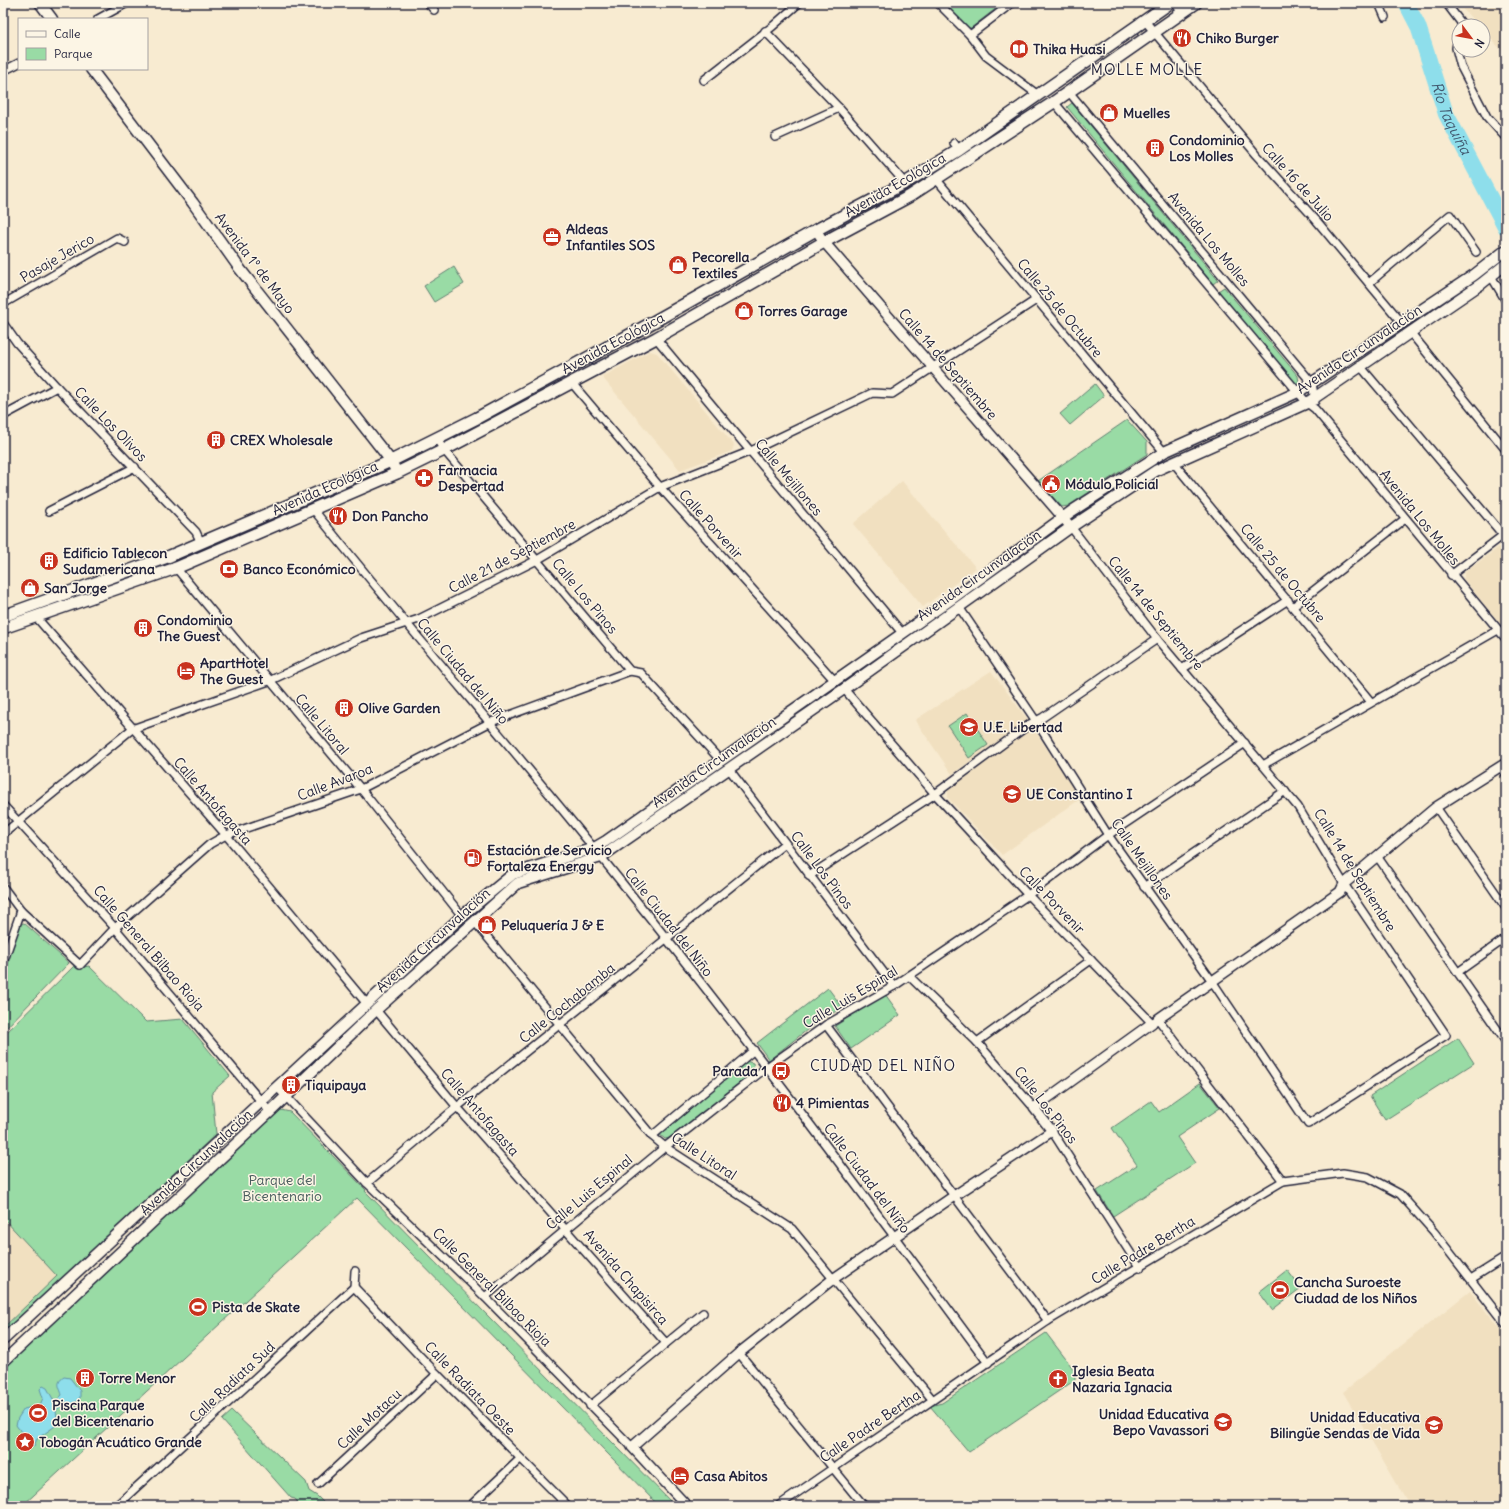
<svg xmlns="http://www.w3.org/2000/svg" width="1509" height="1509" viewBox="0 0 1509 1509" font-family="Delius,sans-serif">
<rect width="100%" height="100%" fill="#f8ebd1"/>
<filter id="ink" filterUnits="userSpaceOnUse"><feTurbulence type="fractalNoise" baseFrequency=".025" numOctaves="2"/><feDisplacementMap in="SourceGraphic" scale="8" xChannelSelector="R" yChannelSelector="G"/><feConvolveMatrix kernelMatrix="1 2 1 2 8 2 1 2 1" color-interpolation-filters="sRGB"/></filter>
<g filter="url(#ink)">
<g fill="#f1e0c0">
<path d="M1457,3h49v52l-23,-25v-4h-4z"/>
<path d="M650,351l7,2 77,92 -2,6 -52,19 -78,-93z"/>
<path d="M902,481l74,87 -53,39 -70,-83z"/>
<path d="M1506,542v89l-42,-52v-6z"/>
<path d="M991,671l37,49 -76,54 -37,-54z"/>
<path d="M1033,728l47,71 -78,56 -54,-57v-8z"/>
<path d="M3,1218l55,58 -55,52z"/>
<path d="M1470,1291l36,46v169h-96l-67,-114z"/>
</g>
<g fill="#99dba5" stroke="#5e7e70">
<path d="M943,3h60l-32,25h-3z"/>
<path d="M1072,103l146,177 -5,4 -146,-177z"/>
<path d="M454,267l10,17 -30,18 -10,-16z"/>
<path d="M1224,287l74,89 1,6 -3,1 -4,-2 -74,-90z"/>
<path d="M1095,384l9,12 -34,29 -10,-11z"/>
<path d="M1127,420l20,22v12l-79,52 -6,1 -24,-26z"/>
<path d="M967,713l21,32 -19,13 -21,-32z"/>
<path d="M24,923l45,40 -66,68v-60l14,-41 3,-6z"/>
<path d="M75,965l4,3 10,-2 57,56 37,-3 47,57 -18,16 4,42 -213,200v-6l54,-52 -54,-58v-182z"/>
<path d="M828,988l15,20 -21,10 -53,42 -12,-17z"/>
<path d="M885,994l15,21 -49,34 -16,-23z"/>
<path d="M1458,1038l16,25 -89,57 -15,-24z"/>
<path d="M745,1061l8,2 1,5 -2,5 -82,65 -5,1 -6,-5z"/>
<path d="M1200,1083l20,25 -43,29 18,26 -82,53 -16,-25 40,-26 -25,-37 39,-27 8,11z"/>
<path d="M281,1110l9,2 76,78 -1,1 310,315h-16l-302,-308 -335,308h-19v-137l272,-256z"/>
<path d="M1287,1270l14,18 -29,22 -13,-18z"/>
<path d="M1046,1333l29,38v9l-106,72 -39,-46 12,-3z"/>
<path d="M232,1411l74,71 3,9 8,5 10,10h-26l-6,-7 -4,-1 -69,-78z"/>
</g>
<path fill="#8edeeb" stroke="#6393a5" d="M64,1377l6,1 10,13v7l-9,8c-7,2 -10,-2 -15,5l2,13 -21,15 -3,7 -2,1 -5,-4 -1,-8 -8,-7 -2,-3 2,-7 6,-9 16,-4 3,-7 -3,-9 3,-3 4,2 6,11 4,1 5,-5c-2,-8 -7,-12 2,-18z"/>
<g fill="none" stroke-linecap="round" stroke-linejoin="round">
<path stroke="#8edeeb" stroke-width="16" id="s1" d="M1406,3l12,23 28,88 60,114"/>
<defs>
<g id="minor">
<path d="M428,3l6,7"/>
<path d="M938,3l32,32 16,21 52,39"/>
<path d="M1379,3l6,14"/>
<path d="M1446,3l16,21 -1,2"/>
<path d="M98,19l29,-16"/>
<path d="M1145,21l112,134 59,65 86,103"/>
<path d="M765,31l74,77 66,75"/>
<path d="M1459,34l-3,14 5,19 26,50 19,21"/>
<path d="M970,35l42,-32"/>
<path d="M3,71l16,-8"/>
<path d="M704,80l69,-54 26,-23"/>
<path d="M1069,92l243,291 3,18"/>
<path d="M1054,102l253,301 8,6 191,230"/>
<path d="M775,137l64,-29"/>
<path d="M954,143l5,7"/>
<path d="M937,180l227,272"/>
<path d="M1491,276l15,25"/>
<path d="M1369,283l81,-68 26,37"/>
<path d="M3,304l114,-66 8,4"/>
<path d="M3,323l14,20 40,44 139,145 5,11"/>
<path d="M1410,332l96,118"/>
<path d="M656,338l247,296"/>
<path d="M1361,367l142,168"/>
<path d="M571,382l89,105 175,194"/>
<path d="M3,416l54,-29"/>
<path d="M436,438l8,12 186,221 11,2 80,88"/>
<path d="M1173,462l198,240"/>
<path d="M313,509c91,114 187,224 279,337 137,168 267,342 396,517"/>
<path d="M49,511l86,-44"/>
<path d="M176,568l185,221 101,127"/>
<path d="M1451,575l55,-42"/>
<path d="M1294,606l111,-87"/>
<path d="M959,607l77,114 72,114 104,146 96,143 138,-89 -102,-151 -46,-77 -141,-168 -86,-112"/>
<path d="M36,617l190,218 141,169"/>
<path d="M1182,669l106,-69"/>
<path d="M844,689l91,105 93,101 124,128 6,-4 125,162"/>
<path d="M1263,765l235,-135"/>
<path d="M1501,767l5,7"/>
<path d="M729,769l165,217"/>
<path d="M3,805l112,123 155,184"/>
<path d="M1436,807l70,101"/>
<path d="M3,834l129,-105 137,-48 92,-43 58,-19 118,-59 123,-73 91,-36 121,-58 20,1 144,-94"/>
<path d="M1377,856l129,186"/>
<path d="M809,876l126,-82 95,-70 12,-6 115,-79"/>
<path d="M3,887l18,24 59,54 35,-37 95,-84 16,-9 135,-46 130,-67 139,-51"/>
<path d="M1144,887l141,-96"/>
<path d="M474,921l178,215 13,11 127,82 140,170"/>
<path d="M3,963l18,-52"/>
<path d="M1458,972l48,-34"/>
<path d="M909,976l68,66 57,66"/>
<path d="M376,1010l81,97 209,236"/>
<path d="M826,1025l222,296"/>
<path d="M977,1042l114,-82"/>
<path d="M277,1087l90,96 118,114 147,150"/>
<path d="M1052,1131l88,137"/>
<path d="M652,1136l102,-86"/>
<path d="M367,1183l90,-76 327,-263"/>
<path d="M1471,1279l35,-22"/>
<path d="M354,1287l83,87 131,132"/>
<path d="M485,1297l180,-150 102,-80 59,-42 68,-39 134,-91 80,-60 137,-92"/>
<path d="M739,1353l125,153"/>
<path d="M590,1406l113,-93"/>
<path d="M318,1484l119,-110"/>
<path d="M116,1506l238,-219 1,-16"/>
<path d="M470,1506l50,-47"/>
<path d="M778,1506l270,-185 235,-140 60,-8 25,4 32,17 34,38 72,93"/>
</g>
<g id="tertiary">
<path d="M1176,3l7,9"/>
<path d="M816,230l8,12 247,285"/>
<path d="M1158,1019l182,-127 4,-8 92,-77 70,-44"/>
<path d="M687,1506l-55,-59 107,-94 94,-74 121,-83 98,-65 -18,-23 118,-85"/>
</g>
<g id="secondary">
<path d="M40,3l12,16"/>
<path d="M91,69l102,134 47,66 151,192 6,12"/>
<path d="M3,1340l459,-424 51,-42 81,-26 12,-7 347,-243 119,-87 92,-59 134,-60 176,-117 32,-25"/>
<path d="M3,1362l267,-250 106,-102 142,-127 83,-26 243,-168 227,-162 86,-57 150,-67 174,-119 25,-20"/>
</g>
<g id="primary">
<path d="M3,616l167,-60 221,-95 86,-43 169,-92 170,-96 89,-47 54,-33 211,-147"/>
<path d="M3,628l173,-60 221,-95 47,-23 212,-112 168,-96 86,-46 144,-94 142,-99"/>
</g>
</defs>
<use href="#minor" stroke="#22223b" stroke-width="10"/>
<use href="#tertiary" stroke="#22223b" stroke-width="12"/>
<use href="#secondary" stroke="#22223b" stroke-width="13"/>
<use href="#primary" stroke="#22223b" stroke-width="14"/>
<use href="#minor" stroke="#fcf5e5" stroke-width="7"/>
<use href="#tertiary" stroke="#fcf5e5" stroke-width="9"/>
<use href="#secondary" stroke="#fcf5e5" stroke-width="10"/>
<use href="#primary" stroke="#fcf5e5" stroke-width="11"/>
</g>
</g>
<defs>
<symbol id="restaurant-disc" viewBox="-11 -11 22 22"><circle r="9.5" fill="#c8321e" stroke="#fcf5e5"/><path d="M-5-6h1v4h1v-4h1v4h1v-4h1v5L-1.5 .5V6h-2V.5L-5-1ZM5-6V6H3V1.5H1.5Q1.5-4 5-6Z" fill="#fff"/></symbol>
<symbol id="library-disc" viewBox="-11 -11 22 22"><circle r="9.5" fill="#c8321e" stroke="#fcf5e5"/><path d="M-6-4Q-3-5.5-.7-3.5V5Q-3 3-6 4ZM6-4Q3-5.5 .7-3.5V5Q3 3 6 4Z" fill="#fff"/></symbol>
<symbol id="shop-disc" viewBox="-11 -11 22 22"><circle r="9.5" fill="#c8321e" stroke="#fcf5e5"/><path d="M-5-2.5h2.3a2.7 3.5 0 0 1 5.4 0H5L5.5 6h-11ZM-1.5-2.5h3a1.5 2.3 0 0 0-3 0Z" fill="#fff"/></symbol>
<symbol id="building-disc" viewBox="-11 -11 22 22"><circle r="9.5" fill="#c8321e" stroke="#fcf5e5"/><path d="M-4-6H4V6H1V3H-1V6H-4ZM-2.5-4.3h1.7v1.8h-1.7ZM.8-4.3h1.7v1.8H.8ZM-2.5-1h1.7V.8h-1.7ZM.8-1h1.7V.8H.8Z" fill="#fff"/></symbol>
<symbol id="office-disc" viewBox="-11 -11 22 22"><circle r="9.5" fill="#c8321e" stroke="#fcf5e5"/><path d="M-6-3h4V-5.5h4V-3h4V5H-6ZM-1-4.5V-3h2v-1.5ZM-6 0V1H6V0Z" fill="#fff"/></symbol>
<symbol id="pharmacy-disc" viewBox="-11 -11 22 22"><circle r="9.5" fill="#c8321e" stroke="#fcf5e5"/><path d="M-2-6h4v4h4v4h-4v4h-4v-4h-4v-4h4Z" fill="#fff"/></symbol>
<symbol id="civic-disc" viewBox="-11 -11 22 22"><circle r="9.5" fill="#c8321e" stroke="#fcf5e5"/><path d="M-.6-6.5H3V-4.5H.6V-3L4-1V1h2V6H-6V1h2V-1L-.6-3ZM-1.2 2.5V6h2.4V2.5Z" fill="#fff"/></symbol>
<symbol id="bank-disc" viewBox="-11 -11 22 22"><circle r="9.5" fill="#c8321e" stroke="#fcf5e5"/><path d="M-6-4H6V4H-6ZM0-2.3a2.3 2.3 0 1 0 0 4.6a2.3 2.3 0 1 0 0-4.6Z" fill="#fff"/></symbol>
<symbol id="hotel-disc" viewBox="-11 -11 22 22"><circle r="9.5" fill="#c8321e" stroke="#fcf5e5"/><path d="M-6-4.5h1.5V1H6V5H4.5V3h-9V5H-6ZM-4 0a1.8 1.8 0 1 1 3.6 0ZM.5 0V-2.5h3Q6-2.5 6 0Z" fill="#fff"/></symbol>
<symbol id="school-disc" viewBox="-11 -11 22 22"><circle r="9.5" fill="#c8321e" stroke="#fcf5e5"/><path d="M0-5L7-2L0 1L-7-2ZM-4 1L0 2.5L4 1V4Q0 6-4 4Z" fill="#fff"/></symbol>
<symbol id="fuel-disc" viewBox="-11 -11 22 22"><circle r="9.5" fill="#c8321e" stroke="#fcf5e5"/><path d="M-5.5-6h7V0h2V4h1.3V-2.5L3-4.5l.8-.8L6-3V5H2.5V1h-1V6h-7ZM-4.2-4.7v3.2H.2V-4.7Z" fill="#fff"/></symbol>
<symbol id="bus-disc" viewBox="-11 -11 22 22"><circle r="9.5" fill="#c8321e" stroke="#fcf5e5"/><path d="M-5-6H5V4H4V6H2V4H-2V6H-4V4H-5ZM-3.5-4V0h7V-4ZM-3.5 1.2v1.5H-2V1.2ZM2 1.2v1.5H3.5V1.2Z" fill="#fff"/></symbol>
<symbol id="stadium-disc" viewBox="-11 -11 22 22"><circle r="9.5" fill="#c8321e" stroke="#fcf5e5"/><path d="M0-5a6.5 5 0 1 0 0 10a6.5 5 0 1 0 0-10ZM-3.5-1.8h7v3.6h-7Z" fill="#fff"/></symbol>
<symbol id="church-disc" viewBox="-11 -11 22 22"><circle r="9.5" fill="#c8321e" stroke="#fcf5e5"/><path d="M-1.2-6h2.4v3.5h3.3v2.4h-3.3V6h-2.4V-.1h-3.3v-2.4h3.3Z" fill="#fff"/></symbol>
<symbol id="sight-disc" viewBox="-11 -11 22 22"><circle r="9.5" fill="#c8321e" stroke="#fcf5e5"/><path d="M0-6L1.8-2.2L6-1.7L2.9 1.2L3.7 5.4L0 3.3L-3.7 5.4L-2.9 1.2L-6-1.7L-1.8-2.2Z" fill="#fff"/></symbol>
</defs>
<g fill-rule="evenodd">
<use href="#restaurant-disc" x="1171" y="27" width="22" height="22"/>
<use href="#library-disc" x="1008" y="38" width="22" height="22"/>
<use href="#shop-disc" x="1098" y="102" width="22" height="22"/>
<use href="#building-disc" x="1144" y="137" width="22" height="22"/>
<use href="#office-disc" x="541" y="226" width="22" height="22"/>
<use href="#shop-disc" x="667" y="254" width="22" height="22"/>
<use href="#shop-disc" x="733" y="300" width="22" height="22"/>
<use href="#building-disc" x="205" y="429" width="22" height="22"/>
<use href="#pharmacy-disc" x="413" y="467" width="22" height="22"/>
<use href="#civic-disc" x="1040" y="473" width="22" height="22"/>
<use href="#restaurant-disc" x="327" y="505" width="22" height="22"/>
<use href="#building-disc" x="38" y="550" width="22" height="22"/>
<use href="#bank-disc" x="218" y="558" width="22" height="22"/>
<use href="#shop-disc" x="19" y="577" width="22" height="22"/>
<use href="#building-disc" x="132" y="617" width="22" height="22"/>
<use href="#hotel-disc" x="175" y="660" width="22" height="22"/>
<use href="#building-disc" x="333" y="697" width="22" height="22"/>
<use href="#school-disc" x="958" y="716" width="22" height="22"/>
<use href="#school-disc" x="1001" y="783" width="22" height="22"/>
<use href="#fuel-disc" x="462" y="847" width="22" height="22"/>
<use href="#shop-disc" x="476" y="914" width="22" height="22"/>
<use href="#bus-disc" x="770" y="1060" width="22" height="22"/>
<use href="#building-disc" x="280" y="1074" width="22" height="22"/>
<use href="#restaurant-disc" x="771" y="1092" width="22" height="22"/>
<use href="#stadium-disc" x="1269" y="1279" width="22" height="22"/>
<use href="#stadium-disc" x="187" y="1296" width="22" height="22"/>
<use href="#building-disc" x="74" y="1367" width="22" height="22"/>
<use href="#church-disc" x="1047" y="1368" width="22" height="22"/>
<use href="#stadium-disc" x="27" y="1402" width="22" height="22"/>
<use href="#school-disc" x="1212" y="1411" width="22" height="22"/>
<use href="#school-disc" x="1423" y="1414" width="22" height="22"/>
<use href="#sight-disc" x="14" y="1431" width="22" height="22"/>
<use href="#hotel-disc" x="669" y="1465" width="22" height="22"/>
</g>
<g text-anchor="middle" stroke-width="3" stroke-linejoin="round" paint-order="stroke">
<g font-size="14" font-weight="bold" fill="#22223b" stroke="#fcf5e5" text-anchor="start">
<text x="1196" y="43">Chiko Burger</text>
<text x="1033" y="54">Thika Huasi</text>
<text x="1123" y="118">Muelles</text>
<text x="1169" y="145">Condominio<tspan x="1169" dy="16">Los Molles</tspan></text>
<text x="566" y="234">Aldeas<tspan x="566" dy="16">Infantiles SOS</tspan></text>
<text x="692" y="262">Pecorella<tspan x="692" dy="16">Textiles</tspan></text>
<text x="758" y="316">Torres Garage</text>
<text x="230" y="445">CREX Wholesale</text>
<text x="438" y="475">Farmacia<tspan x="438" dy="16">Despertad</tspan></text>
<text x="1065" y="489">Módulo Policial</text>
<text x="352" y="521">Don Pancho</text>
<text x="63" y="558">Edificio Tablecon<tspan x="63" dy="16">Sudamericana</tspan></text>
<text x="243" y="574">Banco Económico</text>
<text x="44" y="593">San Jorge</text>
<text x="157" y="625">Condominio<tspan x="157" dy="16">The Guest</tspan></text>
<text x="200" y="668">ApartHotel<tspan x="200" dy="16">The Guest</tspan></text>
<text x="358" y="713">Olive Garden</text>
<text x="983" y="732">U.E. Libertad</text>
<text x="1026" y="799">UE Constantino I</text>
<text x="487" y="855">Estación de Servicio<tspan x="487" dy="16">Fortaleza Energy</tspan></text>
<text x="501" y="930">Peluquería J &amp; E</text>
<text x="767" y="1076" text-anchor="end">Parada 1</text>
<text x="305" y="1090">Tiquipaya</text>
<text x="796" y="1108">4 Pimientas</text>
<text x="1294" y="1287">Cancha Suroeste<tspan x="1294" dy="16">Ciudad de los Niños</tspan></text>
<text x="212" y="1312">Pista de Skate</text>
<text x="1072" y="1376">Iglesia Beata<tspan x="1072" dy="16">Nazaria Ignacia</tspan></text>
<text x="99" y="1383">Torre Menor</text>
<text x="52" y="1410">Piscina Parque<tspan x="52" dy="16">del Bicentenario</tspan></text>
<text x="1209" y="1419" text-anchor="end">Unidad Educativa<tspan x="1209" dy="16">Bepo Vavassori</tspan></text>
<text x="1420" y="1422" text-anchor="end">Unidad Educativa<tspan x="1420" dy="16">Bilingüe Sendas de Vida</tspan></text>
<text x="39" y="1447">Tobogán Acuático Grande</text>
<text x="694" y="1481">Casa Abitos</text>
</g>
<g font-size="14" fill="#22223b" stroke="#fcf5e5">
<text transform="translate(1298 182) rotate(48)" y="5">Calle 16 de Julio</text>
<text transform="translate(895 185) rotate(-30)" y="5">Avenida Ecológica</text>
<text transform="translate(1209 239) rotate(50)" y="5">Avenida Los Molles</text>
<text transform="translate(57 258) rotate(-30)" y="5">Pasaje Jerico</text>
<text transform="translate(255 263) rotate(53)" y="5">Avenida 1º de Mayo</text>
<text transform="translate(1060 308) rotate(50)" y="5">Calle 25 de Octubre</text>
<text transform="translate(613 343) rotate(-28)" y="5">Avenida Ecológica</text>
<text transform="translate(1359 349) rotate(-34)" y="5">Avenida Circunvalación</text>
<text transform="translate(948 364) rotate(49)" y="5">Calle 14 de Septiembre</text>
<text transform="translate(111 424) rotate(46)" y="5">Calle Los Olivos</text>
<text transform="translate(789 477) rotate(50)" y="5">Calle Mejillones</text>
<text transform="translate(325 488) rotate(-24)" y="5">Avenida Ecológica</text>
<text transform="translate(1420 517) rotate(51)" y="5">Avenida Los Molles</text>
<text transform="translate(711 524) rotate(48)" y="5">Calle Porvenir</text>
<text transform="translate(512 556) rotate(-28)" y="5">Calle 21 de Septiembre</text>
<text transform="translate(1283 573) rotate(50)" y="5">Calle 25 de Octubre</text>
<text transform="translate(979 575) rotate(-35)" y="5">Avenida Circunvalación</text>
<text transform="translate(585 596) rotate(50)" y="5">Calle Los Pinos</text>
<text transform="translate(1156 613) rotate(51)" y="5">Calle 14 de Septiembre</text>
<text transform="translate(463 671) rotate(50)" y="5">Calle Ciudad del Niño</text>
<text transform="translate(322 724) rotate(50)" y="5">Calle Litoral</text>
<text transform="translate(714 762) rotate(-35)" y="5">Avenida Circunvalación</text>
<text transform="translate(335 782) rotate(-21)" y="5">Calle Avaroa</text>
<text transform="translate(213 801) rotate(49)" y="5">Calle Antofagasta</text>
<text transform="translate(1142 859) rotate(55)" y="5">Calle Mejillones</text>
<text transform="translate(822 870) rotate(53)" y="5">Calle Los Pinos</text>
<text transform="translate(1355 870) rotate(58)" y="5">Calle 14 de Septiembre</text>
<text transform="translate(1052 900) rotate(46)" y="5">Calle Porvenir</text>
<text transform="translate(669 922) rotate(52)" y="5">Calle Ciudad del Niño</text>
<text transform="translate(433 940) rotate(-42)" y="5">Avenida Circunvalación</text>
<text transform="translate(149 948) rotate(49)" y="5">Calle General Bilbao Rioja</text>
<text transform="translate(850 997) rotate(-31)" y="5">Calle Luis Espinal</text>
<text transform="translate(567 1003) rotate(-39)" y="5">Calle Cochabamba</text>
<text transform="translate(1046 1105) rotate(52)" y="5">Calle Los Pinos</text>
<text transform="translate(480 1112) rotate(49)" y="5">Calle Antofagasta</text>
<text transform="translate(704 1156) rotate(33)" y="5">Calle Litoral</text>
<text transform="translate(196 1162) rotate(-43)" y="5">Avenida Circunvalación</text>
<text transform="translate(867 1178) rotate(53)" y="5">Calle Ciudad del Niño</text>
<text transform="translate(589 1192) rotate(-40)" y="5">Calle Luis Espinal</text>
<text transform="translate(1143 1250) rotate(-31)" y="5">Calle Padre Bertha</text>
<text transform="translate(626 1277) rotate(49)" y="5">Avenida Chapisirca</text>
<text transform="translate(492 1287) rotate(45)" y="5">Calle General Bilbao Rioja</text>
<text transform="translate(232 1382) rotate(-43)" y="5">Calle Radiata Sud</text>
<text transform="translate(470 1388) rotate(46)" y="5">Calle Radiata Oeste</text>
<text transform="translate(369 1419) rotate(-43)" y="5">Calle Motacu</text>
<text transform="translate(870 1426) rotate(-34)" y="5">Calle Padre Bertha</text>
</g>
<g font-size="14" fill="#465a5b" stroke="#fcf5e5">
<text x="282" y="1185">Parque del<tspan x="282" dy="16">Bicentenario</tspan></text>
</g>
<g font-size="15" letter-spacing="1" fill="#22223b" stroke="#fcf5e5">
<text x="1147" y="75">MOLLE MOLLE</text>
<text x="883" y="1071">CIUDAD DEL NIÑO</text>
</g>
<g font-size="15" font-style="italic" fill="#425a70" stroke="#fcf5e5">
<text dy="5" stroke="none"><textPath href="#s1" startOffset="124">Río Taquiña</textPath></text>
</g>
</g>
<rect width="1509" height="1509" fill="none" stroke="#fcf5e5" stroke-width="16"/>
<rect x="8" y="8" width="1493" height="1493" fill="none" stroke="#22223b" stroke-width="1.5" filter="url(#ink)"/>
<rect x="18" y="18" width="130" height="52" fill="#fcf5e5" stroke="#a5a1a1"/>
<rect x="26" y="31" width="20" height="6" fill="#fcf5e5" stroke="#a5a1a1"/>
<text x="54" y="38" font-size="12" fill="#22223b">Calle</text>
<rect x="26" y="48" width="20" height="12" fill="#99dba5" stroke="#a5a1a1"/>
<text x="54" y="58" font-size="12" fill="#22223b">Parque</text>
<g transform="translate(1471 38) rotate(122)"><circle r="19" fill="#fcf5e5" stroke="#a5a1a1"/>
<path d="M0-3L7 15L0 10L-7 15Z" fill="#c8321e"/>
<text y="-6" font-size="11" font-weight="bold" text-anchor="middle" fill="#22223b">N</text>
</g>
</svg>
